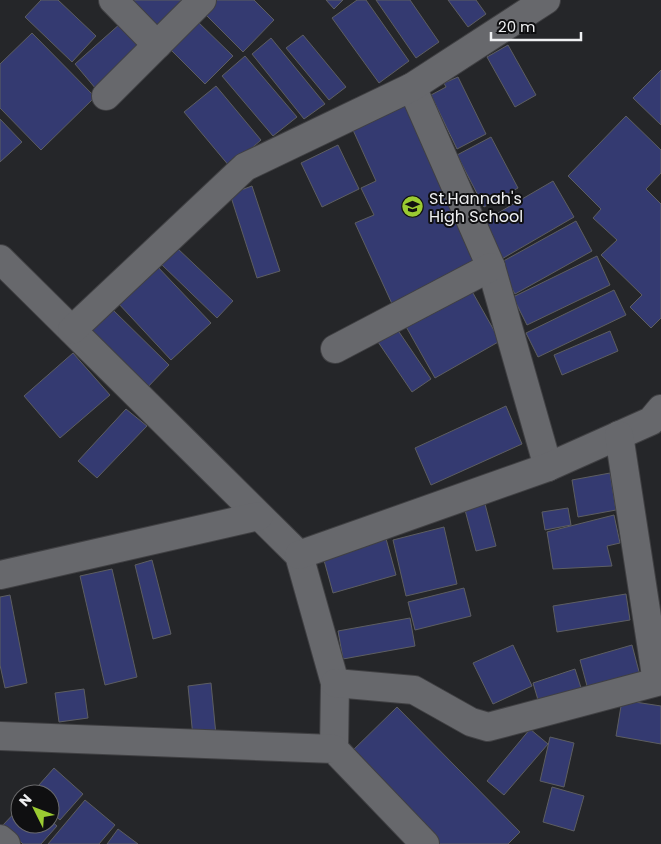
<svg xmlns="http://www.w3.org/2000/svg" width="661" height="844" viewBox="0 0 661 844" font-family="Poppins,sans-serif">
<rect width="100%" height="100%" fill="#252629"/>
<g fill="#343a71" stroke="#5d5e61">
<path d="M41,0h17l38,36 -24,26 -47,-45z"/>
<path d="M128,0h52l2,2 -26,26z"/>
<path d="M211,0h43l20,20 -31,32 -42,-42z"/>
<path d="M326,0h17l-9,9z"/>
<path d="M357,0h9l43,61 -30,22 -47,-65z"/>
<path d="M376,0h34l29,42 -23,16z"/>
<path d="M448,0h28l10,14 -18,13z"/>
<path d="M196,20l37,36 -28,28 -36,-36z"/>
<path d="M121,23l22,24 -47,42 -21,-25z"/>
<path d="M32,33l63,64 -54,53 -41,-42v-44z"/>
<path d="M303,35l43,52 -17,13 -43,-52z"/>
<path d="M271,38l54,66 -21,15 -52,-65z"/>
<path d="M508,45l28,50 -21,12 -28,-50z"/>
<path d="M245,56l52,61 -24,19 -51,-60z"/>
<path d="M661,70v55l-28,-27z"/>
<path d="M458,77l28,57 -29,15 -26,-54 15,-8 -2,-4z"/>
<path d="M216,86l45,54 -31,27 -46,-55z"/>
<path d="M407,104l75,160 -89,42 -38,-83 19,-8 -13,-27 15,-7 -23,-51z"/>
<path d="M626,116l35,34v23l-15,16 15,15v114l-10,10 -21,-21 12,-12 -41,-40 16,-15 -24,-22 8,-9 -33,-33z"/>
<path d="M0,119l22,23 -22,20z"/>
<path d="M491,137l27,51 -34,19 -27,-52z"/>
<path d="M338,145l21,44 -37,18 -21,-44z"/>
<path d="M553,181l21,36 -74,43 -21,-36z"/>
<path d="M252,186l28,85 -23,7 -27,-84z"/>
<path d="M576,221l16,30 -77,43 -17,-30z"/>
<path d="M176,247l57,54 -16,17 -56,-54z"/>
<path d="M597,256l13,29 -83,40 -14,-28z"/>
<path d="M156,265l55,58 -40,37 -54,-58z"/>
<path d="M469,286l31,55 -65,37 -31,-55z"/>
<path d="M614,290l12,25 -88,42 -12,-24z"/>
<path d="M112,309l57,56 -25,26 -57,-57z"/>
<path d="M395,326l36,53 -19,13 -36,-53z"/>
<path d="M610,331l8,20 -56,24 -8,-20z"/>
<path d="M73,353l37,42 -50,43 -36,-42z"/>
<path d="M506,406l16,38 -91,41 -16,-37z"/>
<path d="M126,409l21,17 -50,52 -19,-17z"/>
<path d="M610,473l6,37 -38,7 -6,-37z"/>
<path d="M485,504l11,42 -20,5 -11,-41z"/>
<path d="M568,508l3,17 -26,5 -3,-18z"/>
<path d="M614,515l6,28 -13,3 5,20 -59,3 -6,-37z"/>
<path d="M444,527l13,57 -51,12 -13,-56z"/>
<path d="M385,535l11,40 -63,18 -11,-40z"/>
<path d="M152,560l19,74 -18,5 -18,-74z"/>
<path d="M112,569l25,108 -32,8 -25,-109z"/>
<path d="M464,588l7,28 -56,14 -7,-28z"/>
<path d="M626,594l4,26 -73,12 -4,-26z"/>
<path d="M10,595l17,88 -22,5 -5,-23v-68z"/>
<path d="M410,618l5,28 -72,13 -5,-28z"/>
<path d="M513,645l19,41 -39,18 -20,-41z"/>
<path d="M632,645l10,38 -52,14 -10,-37z"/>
<path d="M575,669l9,28 -43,13 -8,-27z"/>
<path d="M211,683l5,52 -23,2 -5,-51z"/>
<path d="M84,689l4,29 -29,4 -4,-29z"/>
<path d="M622,700l39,6v38l-45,-8z"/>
<path d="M397,707l123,125 -12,12h-76l-86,-87z"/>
<path d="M530,729l18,15 -44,51 -17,-14z"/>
<path d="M550,737l24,6 -10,44 -24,-6z"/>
<path d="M54,768l29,26 -23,26 -10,-9v-17h-19z"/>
<path d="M552,787l32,9 -10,35 -31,-9z"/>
<path d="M85,800l30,25 -16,19h-51z"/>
<path d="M20,807v17h30v-4l7,6 -16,18h-18l-20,-19z"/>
<path d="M118,829l20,15h-31z"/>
</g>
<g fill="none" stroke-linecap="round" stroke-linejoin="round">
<defs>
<g id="minor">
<path d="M113,0l44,45"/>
<path d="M412,87l79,180 57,200"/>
<path d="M106,96l96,-96"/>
<path d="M0,259l299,296 36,128 -1,66"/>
<path d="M72,330l173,-163 167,-80 134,-87"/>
<path d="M335,349l156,-82"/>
<path d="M299,555l249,-88 103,-46 10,-12"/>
<path d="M0,575l259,-59"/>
<path d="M335,683l79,7 57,32 17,5 169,-45 -38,-247"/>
<path d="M0,736l334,13 91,95"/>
<path d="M0,839l6,5"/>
</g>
</defs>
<use href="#minor" stroke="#404043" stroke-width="30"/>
<use href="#minor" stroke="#67686c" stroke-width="28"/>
</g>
<defs>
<symbol id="university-disc" viewBox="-11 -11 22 22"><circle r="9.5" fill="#9bcb32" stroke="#0f0f11"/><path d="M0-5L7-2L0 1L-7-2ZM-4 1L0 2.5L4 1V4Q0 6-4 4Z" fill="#111"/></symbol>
</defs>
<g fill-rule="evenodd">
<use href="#university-disc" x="400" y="194" width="25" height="25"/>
</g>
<g text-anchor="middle" stroke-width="4" stroke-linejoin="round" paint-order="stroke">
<g font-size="16" fill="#eff0f2" stroke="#0f0f11" text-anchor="start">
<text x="429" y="204">St.Hannah's<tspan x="429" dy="18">High School</tspan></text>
</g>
</g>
<g transform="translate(35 809) rotate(312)"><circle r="24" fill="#0f0f11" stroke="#69696b"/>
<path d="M0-4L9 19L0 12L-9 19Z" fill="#9bcb32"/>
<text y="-8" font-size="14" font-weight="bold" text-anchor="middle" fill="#eff0f2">N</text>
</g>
<path d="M491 32v8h90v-8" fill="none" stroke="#eff0f2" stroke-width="2.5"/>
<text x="498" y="32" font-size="15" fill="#eff0f2" stroke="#0f0f11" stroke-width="4" paint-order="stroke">20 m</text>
</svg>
